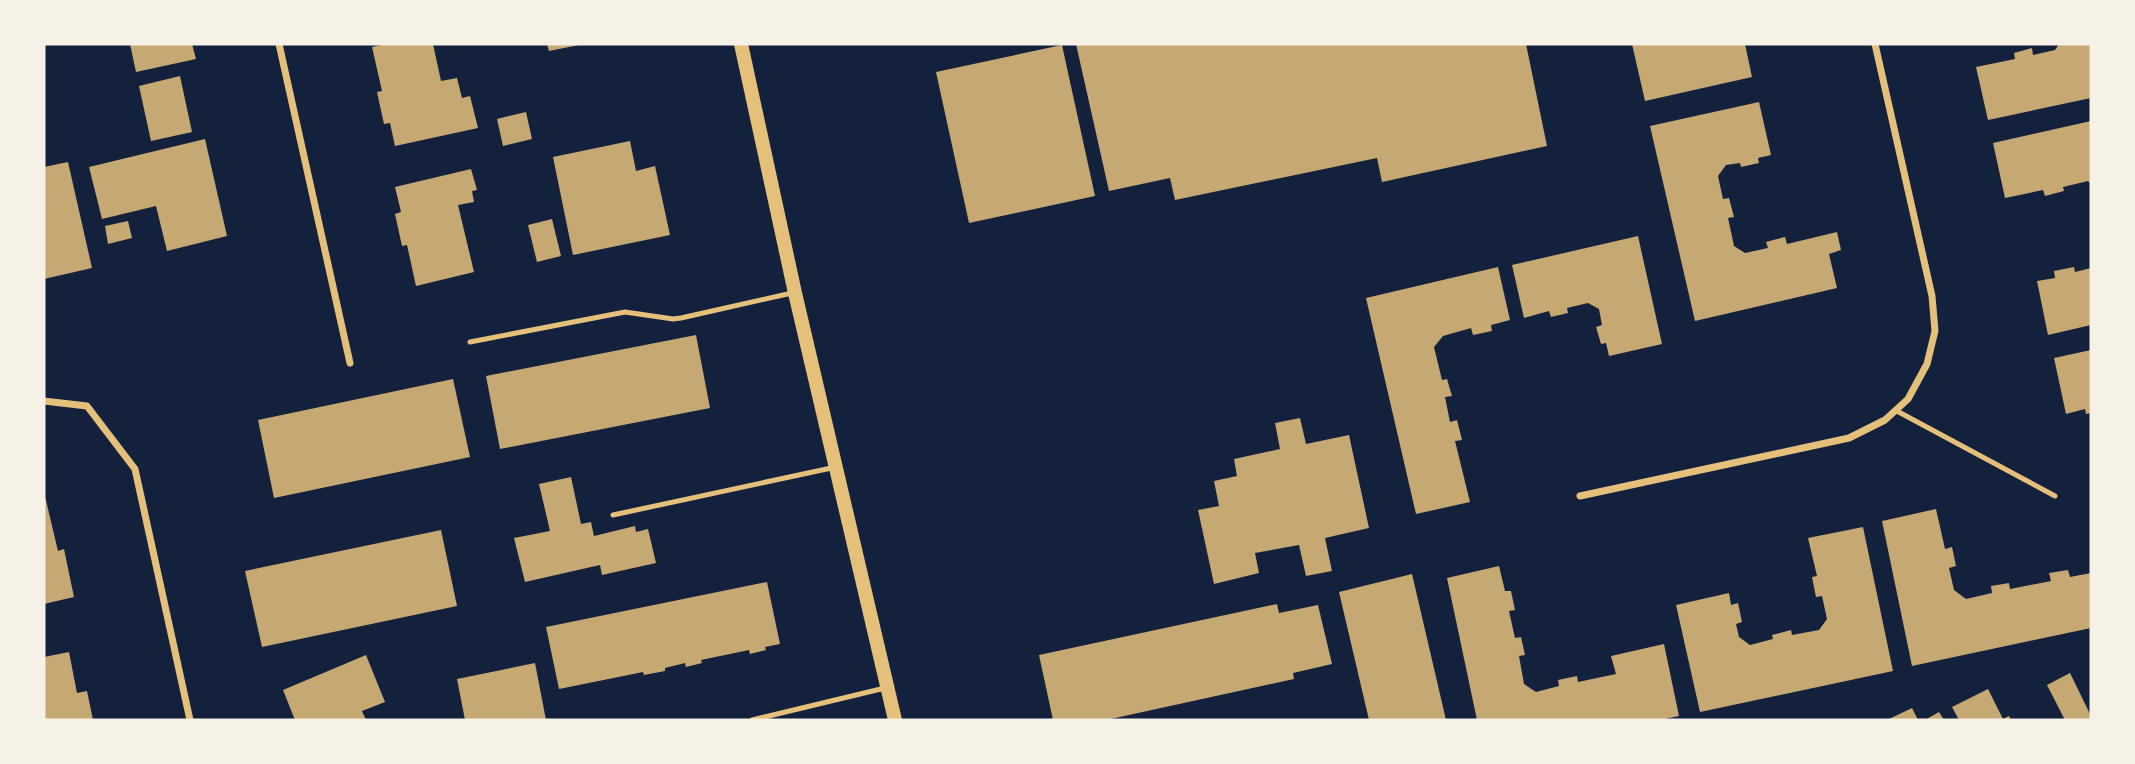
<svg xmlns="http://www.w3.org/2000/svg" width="2135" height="764" viewBox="0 0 2135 764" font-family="'Source Sans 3',sans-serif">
<rect width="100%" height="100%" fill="#14213d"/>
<g fill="#c6a872">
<path d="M130,44h62l4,15 -60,13z"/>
<path d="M386,44h47l8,37 16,-3 5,20 8,-2 8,32 -83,18 -5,-23 -6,1 -7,-32 5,-1 -10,-44z"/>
<path d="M547,44h32v1l-30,6z"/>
<path d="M1076,44h450l21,102 -165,36 -5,-24 -202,42 -5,-22 -61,13z"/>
<path d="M1632,44h113l7,33 -107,24z"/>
<path d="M2059,44h32v54l-103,22 -12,-53 39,-8 -1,-6 18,-5 1,7 22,-5z"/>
<path d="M1062,45l33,151 -126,27 -33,-151z"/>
<path d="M180,76l12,56 -41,9 -12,-55z"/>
<path d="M1759,102l12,53 -13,3 1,5 -18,4 -1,-4 -14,2 -8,11 5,23 6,-1 5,19 -6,1 6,28 11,7 23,-5 -2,-6 19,-5 2,7 50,-12 4,18 -12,4 8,34 -142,33 -45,-195z"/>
<path d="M526,112l6,27 -29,7 -6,-27z"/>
<path d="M2091,121v63l-3,-3 -25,6 1,4 -19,5 -2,-6 -38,8 -12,-55z"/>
<path d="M205,139l22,97 -60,15 -11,-45 -54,13 -13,-52z"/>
<path d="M630,141l6,30 19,-5 15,69 -97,20 -20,-98z"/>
<path d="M68,162l24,106 -48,11v-112z"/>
<path d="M471,169l6,21 -5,1 2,11 -16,3 16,67 -58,14 -9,-41 -5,1 -7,-32 6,-2 -6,-25z"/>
<path d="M552,219l9,37 -24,6 -9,-37z"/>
<path d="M128,221l4,17 -24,6 -3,-18z"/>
<path d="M1638,236l24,108 -53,12 -3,-13 -5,1 -5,-17 6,-2 -3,-16 -11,-6 -21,5 1,5 -17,4 -2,-6 -25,7 -12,-53z"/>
<path d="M1498,267l12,53 -19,5 1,6 -19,4 -2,-7 -28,8 -9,11 8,33 5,-1 5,17 -7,1 5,25 7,-2 5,20 -7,1 15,61 -54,12 -50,-216z"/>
<path d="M2074,267l1,5 16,-4v57l-43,10 -11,-54 18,-3 -1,-7z"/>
<path d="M696,335l14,73 -210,41 -14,-73z"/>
<path d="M2091,350v63l-5,1 -1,-5 -19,5 -12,-56z"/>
<path d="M453,379l17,78 -196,41 -16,-78z"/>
<path d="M1300,418l6,26 43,-9 20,93 -44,10 7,33 -26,5 -7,-31 -44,8 4,20 -45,11 -16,-74 21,-4 -5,-25 23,-5 -3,-17 46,-10 -5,-26z"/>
<path d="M571,477l10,47 10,-2 3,14 41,-10 1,6 12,-3 8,34 -54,12 -2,-10 -75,17 -11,-44 36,-7 -11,-47z"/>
<path d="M44,492l14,59 6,-2 10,48 -30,7z"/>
<path d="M1936,509l9,40 7,-2 4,19 -7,2 5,22 12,9 26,-6 -1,-7 18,-3 1,6 41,-8 -2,-8 19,-3 2,7 21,-4v55l-179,38 -30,-145z"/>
<path d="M1863,527l30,144 -193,41 -24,-107 53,-12 2,12 7,-2 4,19 -6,2 3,13 11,8 23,-6 -1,-4 19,-5 1,5 27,-5 8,-11 -5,-23 -6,1 -4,-20 5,-1 -9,-38z"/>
<path d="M441,530l16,76 -195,41 -17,-76z"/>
<path d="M1499,566l6,25h6l4,19 -6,1 6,27 6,-1 4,18 -6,1 5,28 12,8 23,-6 -1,-6 19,-4 1,6 38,-8 -5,-18 53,-12 15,72 -19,4h-183l-30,-142z"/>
<path d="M1412,574l34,146h-77l-30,-128z"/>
<path d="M767,582l13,62 -15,3 1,3 -16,4 -1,-4 -48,10 1,3 -16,4 -1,-4 -20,5v3l-21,4 -1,-3 -84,17 -13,-62z"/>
<path d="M1277,604l2,9 39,-8 14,59 -39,9 1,6 -188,41h-53l-14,-65z"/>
<path d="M69,652l8,41 10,-2 6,29h-49v-63z"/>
<path d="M366,655l19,47 -23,9 4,9h-71l-12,-30z"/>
<path d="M535,663l11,57h-81l-8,-41z"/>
<path d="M2070,673l21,43v4h-26l-18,-35z"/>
<path d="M1988,689l15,30 6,-3 2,4h-52l-7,-13z"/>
<path d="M1912,708l6,12h-31z"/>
<path d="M1939,712l5,8h-19z"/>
</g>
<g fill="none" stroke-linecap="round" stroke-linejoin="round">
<g stroke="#e5c07b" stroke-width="5">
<path d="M470,342l155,-30 48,7 8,-1 111,-25"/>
<path d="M1895,410l160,86"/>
<path d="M613,515l223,-48"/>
<path d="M752,720l133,-32"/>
</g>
<g stroke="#e5c07b" stroke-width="7">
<path d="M279,44l71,319"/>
<path d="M44,401l43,5 48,63 55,251"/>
<path d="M1580,496l269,-58 36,-18 23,-21 19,-35 8,-33 -3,-35 -57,-252"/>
</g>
<path stroke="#e5c07b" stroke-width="14" d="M741,44l54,249 100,427"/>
</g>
<rect width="2135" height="764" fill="none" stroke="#f6f1e7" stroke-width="91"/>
</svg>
